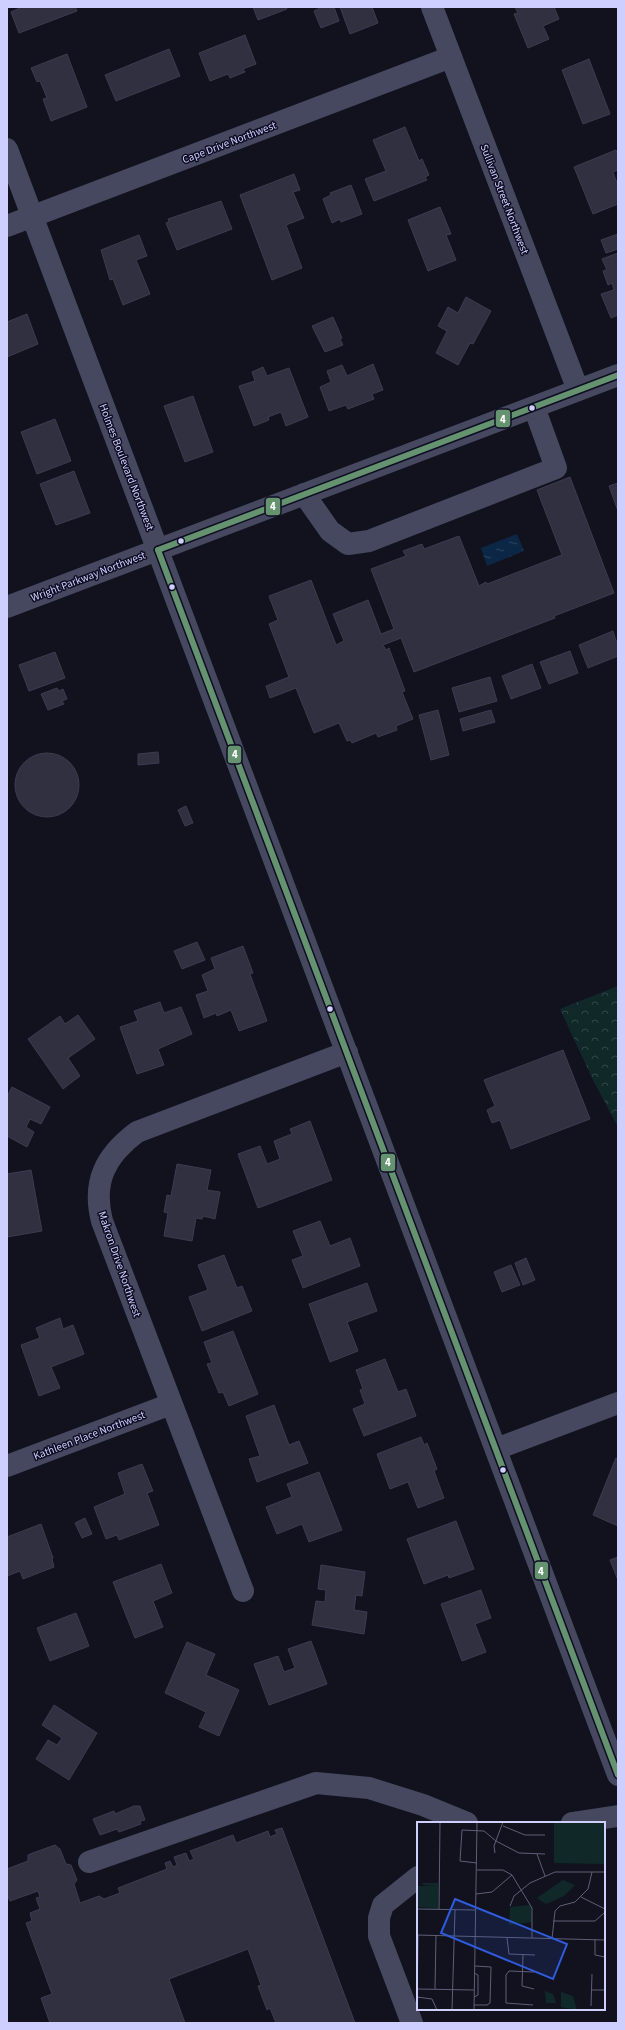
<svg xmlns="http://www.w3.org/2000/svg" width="625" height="2030" viewBox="0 0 625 2030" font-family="'Source Sans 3',sans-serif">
<defs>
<pattern id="forest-crowns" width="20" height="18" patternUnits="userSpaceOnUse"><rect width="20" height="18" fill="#102928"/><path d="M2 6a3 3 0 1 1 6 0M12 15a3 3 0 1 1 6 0" fill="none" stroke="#324748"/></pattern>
<pattern id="water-ripples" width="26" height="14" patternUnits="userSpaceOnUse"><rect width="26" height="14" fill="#0c2645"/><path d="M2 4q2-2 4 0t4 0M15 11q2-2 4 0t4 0" fill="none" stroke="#2e4461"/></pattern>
</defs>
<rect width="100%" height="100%" fill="#12121e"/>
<path fill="url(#forest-crowns)" d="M618,986v141l-25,-47 -33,-71z"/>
<path fill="url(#water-ripples)" d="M517,534l7,17 -37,15 -6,-18z"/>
<g fill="#303040" stroke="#3d3b52">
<path d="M22,7h53l2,4 -58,22 -8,-21z"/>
<path d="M253,7h33l1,2 -29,11z"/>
<path d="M322,7h12l5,14 -18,7 -7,-17z"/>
<path d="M340,7h32l6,16 -28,11z"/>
<path d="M515,7h39l5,12 -16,7 6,13 -21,9 -14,-34 4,-1z"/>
<path d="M245,35l11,29 -13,5 2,3 -15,6 -2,-4 -18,7 -11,-28z"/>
<path d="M169,49l11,27 -64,25 -11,-26z"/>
<path d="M67,54l20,53 -36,14 -8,-22 4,-1 -7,-17 -3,1 -6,-14z"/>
<path d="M589,59l21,55 -27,10 -21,-54z"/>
<path d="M405,127l14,34 3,-2 7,16 -4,2 2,3 -53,21 -9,-22 21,-8 -13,-31z"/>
<path d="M616,150l2,6v14l-5,2 3,9 2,-1v24l-25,10 -19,-47z"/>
<path d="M294,174l6,16 -7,2 11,26 -18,7 16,43 -30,12 -32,-85z"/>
<path d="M351,185l11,29 -21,8 -1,-3 -8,4 -9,-24 8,-4 -1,-2z"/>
<path d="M221,201l11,28 -55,21 -11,-27 3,-1 -1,-3z"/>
<path d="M440,207l11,27 -5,1 10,25 -28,11 -20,-51z"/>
<path d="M618,234v15l-12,4 -5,-13z"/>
<path d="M139,235l8,21 -11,4 14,34 -27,11 -10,-26 -3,1 -9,-30z"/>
<path d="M618,253v62l-7,3 -10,-24 13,-4 -2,-7 -4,2 -5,-14 4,-1 -5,-11z"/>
<path d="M466,297l25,14 -18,33 -3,-1 -12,22 -22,-12 11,-22 -9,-5 10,-19 10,6z"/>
<path d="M27,314l11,30 -31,13v-35z"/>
<path d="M333,317l9,21 -2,1 3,6 -18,7 -13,-26z"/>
<path d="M373,364l10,26 -11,4 2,5 -26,10 -2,-4 -17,6 -9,-24 11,-5 -4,-11 15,-6 5,11z"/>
<path d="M263,367l4,9 22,-8 19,49 -22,9 -5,-14 -13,5 1,3 -15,6 -15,-40 16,-5 -3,-9z"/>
<path d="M193,396l20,56 -28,10 -21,-56z"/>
<path d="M55,419l16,42 -34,13 -16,-42z"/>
<path d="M74,471l16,42 -34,12 -16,-41z"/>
<path d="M570,477l44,116 -60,23 1,2 -141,54 -13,-34 -18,7 3,5 3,-2 16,43 -3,1 11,27 -17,7 1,4 -19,7 -2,-4 -24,10 -2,-3 -3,1 -8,-18 -25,10 -18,-45 -26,10 -4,-12 23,-9 -20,-53 9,-4 -9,-24 42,-16 25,65 8,-4 -11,-27 35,-14 13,34 13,-5 -23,-60 35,-13 -3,-5 19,-7 2,5 35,-13 20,50 7,-4 1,2 75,-29 -25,-65z"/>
<path d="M618,483v28l-9,-25z"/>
<path d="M613,631l3,10 2,-1v16l-30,12 -9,-23z"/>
<path d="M570,651l8,22 -29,11 -9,-22z"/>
<path d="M55,652l10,26 -36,13 -10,-26z"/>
<path d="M532,664l9,24 -30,11 -9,-23z"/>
<path d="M490,677l7,24 -38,11 -7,-24z"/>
<path d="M57,688l2,3 4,-2 4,10 -5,2 2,3 -16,6 -7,-16z"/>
<path d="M438,710l11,45 -18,5 -12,-45z"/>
<path d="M491,710l4,12 -32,9 -3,-12z"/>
<path d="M158,752l1,11 -21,2v-11z"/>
<circle cx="47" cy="785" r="32"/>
<path d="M186,806l7,17 -8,3 -7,-16z"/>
<path d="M197,942l8,18 -23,9 -8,-18z"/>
<path d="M243,946l10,27 -3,1 17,47 -28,10 -8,-21 -14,6 -1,-3 -12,5 -8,-23 12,-4 -6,-16 13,-6 -4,-11z"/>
<path d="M160,1002l4,11 17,-6 11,27 -34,15 6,16 -27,9 -17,-47 18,-6 -4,-10z"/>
<path d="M78,1015l17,24 -27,19 12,18 -17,13 -35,-50 32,-23 5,8z"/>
<path d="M563,1050l27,69 -79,30 -11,-29 -8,3 -5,-13 8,-4 -11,-26z"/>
<path d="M12,1087l38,20 -9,17 -11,-5 -4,8 8,5 -7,15 -20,-11v-39z"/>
<path d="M310,1121l22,59 -74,28 -20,-54 22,-8 7,18 13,-5 -6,-18 18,-7 -2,-5z"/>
<path d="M177,1164l34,6 -4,20 13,2 -5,27 -12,-3 -1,3 -6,-1 -4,23 -28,-5 4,-23 -4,-1 3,-17 4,1z"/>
<path d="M31,1170l11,61 -35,6v-63z"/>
<path d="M320,1221l10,25 20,-8 10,28 -57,22 -11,-28 11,-4 -10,-25z"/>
<path d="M224,1255l13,33 5,-2 10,25 -50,20 -13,-34 19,-7 -10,-25z"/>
<path d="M526,1258l9,22 -12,5 -8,-22z"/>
<path d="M511,1265l9,20 -18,7 -8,-20z"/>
<path d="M367,1283l10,28 -30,11 11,29 -28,11 -21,-58z"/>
<path d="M60,1318l3,11 10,-4 11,29 -33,13 9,21 -21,8 -18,-51 19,-7 -4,-10z"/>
<path d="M233,1331l25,63 -29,12 -6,-14 -4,1 -12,-29 5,-1 -8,-21z"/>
<path d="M385,1359l13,33 8,-3 10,27 -52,20 -11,-27 12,-5 -5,-14 3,-1 -7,-19z"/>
<path d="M274,1405l15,40 10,-4 9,22 -51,19 -8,-23 11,-3 -14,-40z"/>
<path d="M421,1437l3,8 3,-2 10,26 -3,2 10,27 -26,10 -10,-26 -18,7 -13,-35z"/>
<path d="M616,1458l2,1v67l-25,-11z"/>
<path d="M142,1464l11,27 -6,2 12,32 -40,15 -2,-5 -11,4 -12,-32 31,-13 -7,-21z"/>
<path d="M319,1472l23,58 -33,12 -7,-18 -25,10 -11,-27 26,-10 -5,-13z"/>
<path d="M85,1518l7,16 -10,4 -7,-15z"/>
<path d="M456,1521l18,48 -25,9 -1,-3 -24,9 -17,-45z"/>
<path d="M41,1524l12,34 -1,1 2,8 -31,12 -3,-8 -13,5v-39z"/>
<path d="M618,1557v23l-8,-20z"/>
<path d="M161,1564l11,29 -19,8 10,26 -28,11 -22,-56z"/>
<path d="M321,1565l44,7 -3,24 -6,-1 -2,15 13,2 -3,22 -52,-9 4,-24 9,1 1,-12 -8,-1z"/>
<path d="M481,1590l10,28 -16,6 11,28 -24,9 -21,-57z"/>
<path d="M76,1613l13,33 -39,15 -13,-33z"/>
<path d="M311,1641l16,43 -58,21 -15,-41 24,-8 6,16 11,-4 -7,-19z"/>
<path d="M187,1642l28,12 -9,21 33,15 -20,46 -20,-9 7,-15 -41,-19z"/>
<path d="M54,1705l43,28 -28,47 -33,-21 12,-19 9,5 5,-7 -20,-13z"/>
<path d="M134,1806h6l5,14 -5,1 1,3 -22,8 -2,-3 -17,6 -7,-16 21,-8 1,3z"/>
<path d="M282,1828l73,195h-79l-6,-15 -3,2 -9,-24 3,-1 -13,-36 -79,30 16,44h-135l-9,-25 11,-4 -26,-71 6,-2 -2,-8 10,-4 -4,-11 4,-1 -2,-6 -28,10 -3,-7v-25l21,-8v-6l2,-1 25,-9 5,4 6,15 5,1 6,15 -3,4 6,19 19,-7 5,3 16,-6 -2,-5 49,-19 -2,-6 5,-2 3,6 4,-2 -3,-8 12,-4 3,8 5,-2 -4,-8 43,-16 3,8 32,-12 2,6 7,-3 -2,-4z"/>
</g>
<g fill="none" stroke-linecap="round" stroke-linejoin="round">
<g stroke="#46485f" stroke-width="22">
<path d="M432,7l146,383"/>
<path d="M7,149l611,1626"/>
<path d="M7,226l444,-169"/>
<path d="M304,494l26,37 18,13 21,-3 187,-73 -22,-61"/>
<path d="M7,607l611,-232"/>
<path d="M496,1449l122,-46"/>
<path d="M7,1466l164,-62"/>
<path d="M243,1591l-141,-370c-10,-39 3,-65 35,-89l210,-80"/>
<path d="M572,1823l46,-7"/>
<path d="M89,1862l227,-79 53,5 54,17 44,18"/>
<path d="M412,2023l-33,-87v-18l4,-13 35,-28"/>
</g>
<defs>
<g id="bus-1">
<path d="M158,550l460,1225"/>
<path d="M158,550l460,-175"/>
</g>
</defs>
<use href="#bus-1" stroke="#0e0d23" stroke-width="9"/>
<use href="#bus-1" stroke="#65936f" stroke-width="6"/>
</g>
<g fill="#cfcfff" stroke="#0e0d23" stroke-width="1.5">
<circle cx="532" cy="408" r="3.5"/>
<circle cx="181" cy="541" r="3.5"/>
<circle cx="172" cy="587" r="3.5"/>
<circle cx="330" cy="1009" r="3.5"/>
<circle cx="503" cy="1470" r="3.5"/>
</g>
<g text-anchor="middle" stroke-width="3" stroke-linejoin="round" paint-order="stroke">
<g font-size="11" fill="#cfcfff" stroke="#0e0d23">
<text transform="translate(229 142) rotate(-21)" y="4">Cape Drive Northwest</text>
<text transform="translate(505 199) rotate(69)" y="4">Sullivan Street Northwest</text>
<text transform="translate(127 467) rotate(69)" y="4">Holmes Boulevard Northwest</text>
<text transform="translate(88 576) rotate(-21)" y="4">Wright Parkway Northwest</text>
<text transform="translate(120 1264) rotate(71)" y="4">Makron Drive Northwest</text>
<text transform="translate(89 1435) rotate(-21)" y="4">Kathleen Place Northwest</text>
</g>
</g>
<g transform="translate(417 1822)">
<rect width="188" height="188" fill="#12121e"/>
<path d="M6,61h15v26l-21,-1h19l-19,-1v-21h20l-14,-1z" fill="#102928"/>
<path d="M146,58l12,5 -11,11 -18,8 -9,-6zM114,83l1,17 -23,3 1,-18z" fill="#102928"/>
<path d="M137,0h51v42l-51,-1z" fill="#102928"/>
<path d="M0,65h6v18h-6zM8,65h11l-1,19 -10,-1zM128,169l8,3 3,9h-10zM144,170l12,4 4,14 -16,-3z" fill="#102928"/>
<path fill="none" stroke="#5e5e78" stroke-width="1" d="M86,4l22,9h20M78,31l-1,-7 9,-24M120,32l8,22M60,41l-17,-2 2,-31 22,1 12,10 23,12 26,1M60,48h26l9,5 20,33v30M59,72l16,-2 20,-17M164,75l24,12M93,84l4,-10 16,-13 25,-11h50M0,87l59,1M22,87l1,-87M136,99h42l10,-9M0,113l188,5M90,116l2,16 26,1M135,117l3,-28 5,-5 15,-4 13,-13 4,-17M178,118v15l10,2M106,133l-1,31 12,3M0,167l57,1M18,167l1,-53M175,168h13M0,175l15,2 5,11M57,175l4,-2v-20l-4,-2M0,183l1,-70M57,183h13l3,-2 1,-36 -16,-1M116,183l-27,-2v-28l3,-4 25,1M174,184l1,-32M35,188l3,-100M57,188l3,-188"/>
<path fill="#2f5bdc" fill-opacity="0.15" stroke="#2f5bdc" stroke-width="2" d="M38,77l112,45 -14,35 -112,-46z"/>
<rect width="188" height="188" fill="none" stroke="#cfcfff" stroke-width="2"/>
</g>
<g stroke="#0e0d23" stroke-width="1.5">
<rect x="495" y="409" width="16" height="19" rx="4" fill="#65936f"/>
<rect x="265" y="497" width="16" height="19" rx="4" fill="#65936f"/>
<rect x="227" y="745" width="15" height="19" rx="4" fill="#65936f"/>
<rect x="380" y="1153" width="16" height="19" rx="4" fill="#65936f"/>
<rect x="534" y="1561" width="15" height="19" rx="4" fill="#65936f"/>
</g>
<g font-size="11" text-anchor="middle" font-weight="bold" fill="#fff">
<text x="503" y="423">4</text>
<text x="273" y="510">4</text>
<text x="235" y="758">4</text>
<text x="388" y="1166">4</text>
<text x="541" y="1575">4</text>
</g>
<rect width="625" height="2030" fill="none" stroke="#cfcfff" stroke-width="16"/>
</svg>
